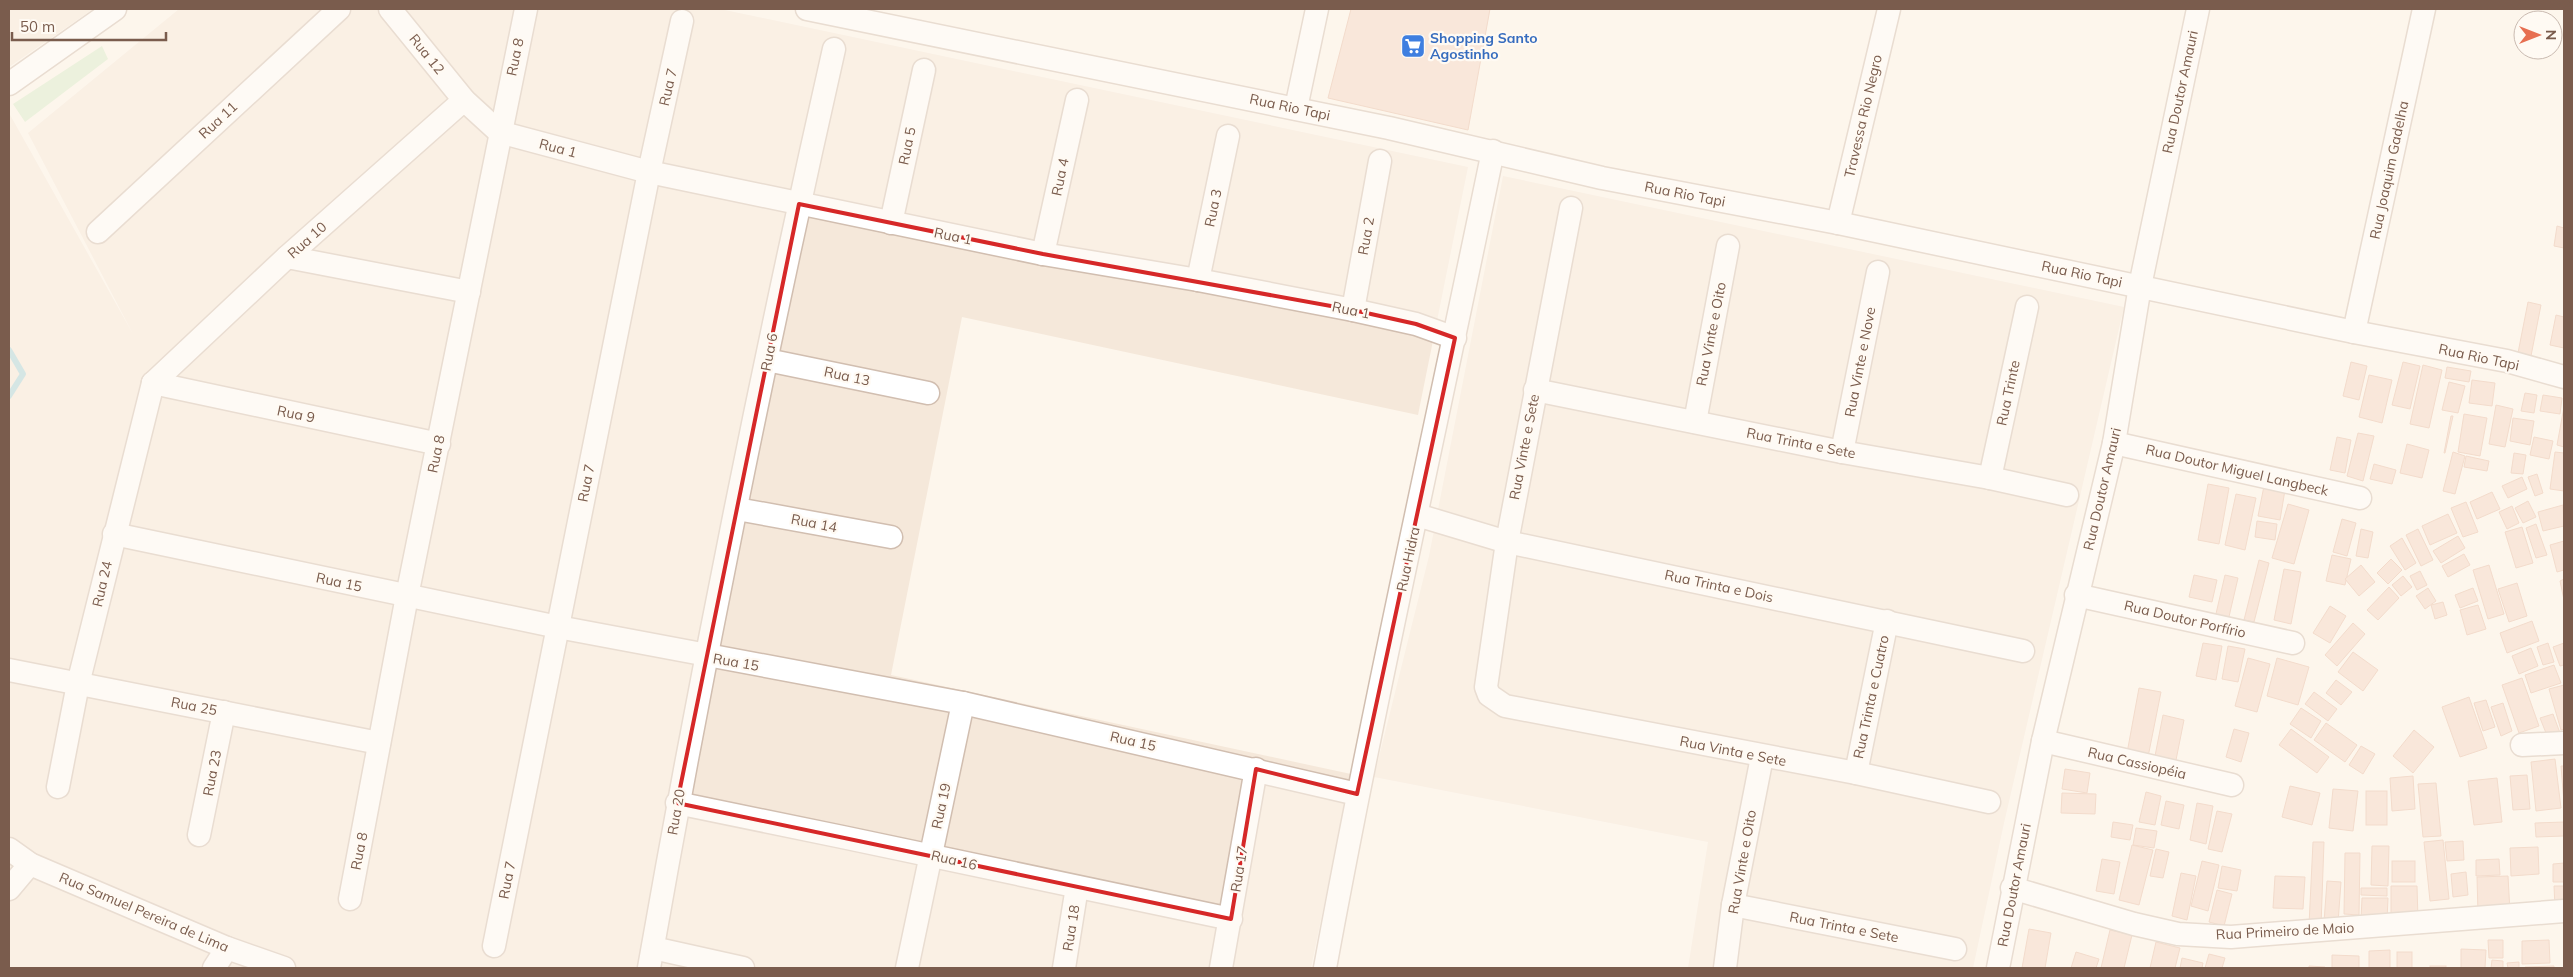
<svg xmlns="http://www.w3.org/2000/svg" width="2573" height="977" viewBox="0 0 2573 977" font-family="Mulish,sans-serif">
<rect width="100%" height="100%" fill="#fdf6ec"/>
<g fill="#f5e8da">
<path d="M9,9h84l-84,58z"/>
<path d="M179,9h541l748,158 -50,248 -456,-98 -71,358 460,99 -40,194h-1302v-855l124,221 -105,-201z"/>
<path d="M1503,176l621,131 -120,516 -31,145h-285l20,-126 -334,-65 55,-221z"/>
</g>
<path fill="#d8ecc9" d="M102,46l6,13 -83,63 -12,-18z"/>
<g fill="none" stroke-linecap="round" stroke-linejoin="round">
<path stroke="#a5d3da" stroke-width="6" d="M9,350l14,24 -14,22"/>
</g>
<g fill="#f3d5c3" stroke="#e6bba3">
<path d="M1351,9h139l-22,121 -140,-32z"/>
<path d="M2557,226l7,2v20l-10,-2z"/>
<path d="M2528,302l13,3 -11,56 -13,-3z"/>
<path d="M2556,315l8,2v31l-14,-3z"/>
<path d="M2351,362l16,4 -8,34 -16,-4z"/>
<path d="M2403,362l17,4 -10,43 -18,-4z"/>
<path d="M2423,365l19,5 -13,58 -19,-4z"/>
<path d="M2447,367l24,4 -2,11 -24,-4z"/>
<path d="M2369,375l23,5 -10,43 -23,-6z"/>
<path d="M2472,380l23,3 -3,23 -23,-3z"/>
<path d="M2449,382l16,4 -7,27 -16,-3z"/>
<path d="M2525,393l12,2 -3,18 -13,-2z"/>
<path d="M2543,395l19,3 -2,16 -20,-3z"/>
<path d="M2496,405l17,4 -8,38 -16,-3z"/>
<path d="M2564,407v40l-7,-2z"/>
<path d="M2464,414l23,4 -7,38 -22,-4z"/>
<path d="M2451,416h2l-8,37h-1z"/>
<path d="M2513,418l21,3 -4,24 -20,-4z"/>
<path d="M2358,433l16,3 -11,45 -16,-5z"/>
<path d="M2337,437l14,3 -6,33 -15,-3z"/>
<path d="M2534,437l19,4 -4,18 -19,-4z"/>
<path d="M2407,444l22,6 -7,28 -22,-5z"/>
<path d="M2453,452l12,4 -10,38 -12,-3z"/>
<path d="M2555,452l9,1v38l-14,-2z"/>
<path d="M2514,453l12,2 -3,19 -12,-1z"/>
<path d="M2466,456l23,5 -2,10 -23,-4z"/>
<path d="M2374,464l22,6 -4,14 -22,-5z"/>
<path d="M2537,474l6,19 -8,3 -7,-19z"/>
<path d="M2522,477l5,12 -19,9 -6,-12z"/>
<path d="M2208,484l21,4 -10,56 -21,-4z"/>
<path d="M2264,486l21,4 -5,30 -22,-4z"/>
<path d="M2492,492l8,17 -23,10 -7,-17z"/>
<path d="M2236,494l20,4 -11,52 -20,-5z"/>
<path d="M2528,501l8,16 -13,6 -8,-15z"/>
<path d="M2466,502l12,30 -15,5 -12,-29z"/>
<path d="M2288,504l21,6 -15,54 -22,-6z"/>
<path d="M2563,505l1,21 -21,5 -5,-19z"/>
<path d="M2512,506l7,17 -12,6 -8,-17z"/>
<path d="M2448,514l9,19 -27,12 -8,-19z"/>
<path d="M2342,519l14,4 -9,33 -14,-4z"/>
<path d="M2257,521l20,3 -2,16 -20,-3z"/>
<path d="M2536,524l11,31 -11,3 -10,-30z"/>
<path d="M2522,527l11,36 -17,5 -11,-36z"/>
<path d="M2361,529l12,3 -5,26 -12,-2z"/>
<path d="M2418,529l15,31 -12,6 -15,-31z"/>
<path d="M2458,536l7,12 -24,15 -8,-12z"/>
<path d="M2402,538l14,25 -11,7 -15,-24z"/>
<path d="M2564,541v29l-7,2 -7,-27z"/>
<path d="M2464,554l6,11 -22,12 -6,-11z"/>
<path d="M2332,555l19,4 -6,26 -19,-4z"/>
<path d="M2391,559l11,11 -14,14 -11,-11z"/>
<path d="M2259,560l10,3 -15,59 -10,-2z"/>
<path d="M2361,565l14,17 -16,14 -14,-17z"/>
<path d="M2489,565l15,49 -16,5 -15,-49z"/>
<path d="M2284,569l17,3 -10,52 -17,-4z"/>
<path d="M2420,571l7,14 -10,5 -7,-14z"/>
<path d="M2194,575l23,5 -5,22 -23,-5z"/>
<path d="M2225,575l13,3 -10,43 -13,-3z"/>
<path d="M2403,576l9,11 -11,9 -9,-11z"/>
<path d="M2564,579v21l-4,-19z"/>
<path d="M2517,583l10,33 -18,6 -11,-33z"/>
<path d="M2389,587l10,11 -21,22 -11,-10z"/>
<path d="M2428,588l8,13 -11,8 -9,-13z"/>
<path d="M2473,588l5,13 -18,7 -5,-13z"/>
<path d="M2443,602l4,13 -12,4 -4,-14z"/>
<path d="M2478,605l8,24 -19,6 -7,-25z"/>
<path d="M2330,606l16,10 -16,27 -17,-10z"/>
<path d="M2532,621l7,20 -32,12 -7,-20z"/>
<path d="M2353,623l12,11 -28,32 -12,-11z"/>
<path d="M2203,643l19,3 -6,34 -20,-4z"/>
<path d="M2548,643l6,19 -11,3 -6,-18z"/>
<path d="M2564,643v22l-4,1 -7,-19z"/>
<path d="M2228,646l17,3 -7,33 -16,-3z"/>
<path d="M2531,648l7,18 -19,8 -7,-18z"/>
<path d="M2353,652l25,18 -15,21 -25,-19z"/>
<path d="M2248,658l22,6 -13,48 -22,-6z"/>
<path d="M2277,658l32,9 -11,38 -31,-9z"/>
<path d="M2554,665l7,18 -30,10 -6,-18z"/>
<path d="M2522,678l17,48 -20,7 -17,-48z"/>
<path d="M2336,680l16,12 -11,13 -15,-12z"/>
<path d="M2564,685v44l-3,1 -12,-41z"/>
<path d="M2139,688l22,4 -13,65 -21,-4z"/>
<path d="M2314,692l23,17 -9,12 -23,-17z"/>
<path d="M2469,697l18,51 -27,9 -18,-50z"/>
<path d="M2486,700l9,27 -12,4 -9,-28z"/>
<path d="M2503,703l9,28 -11,5 -10,-29z"/>
<path d="M2301,708l20,13 -10,17 -21,-14z"/>
<path d="M2553,714l7,19 -12,5 -8,-20z"/>
<path d="M2163,715l21,5 -8,40 -21,-4z"/>
<path d="M2326,723l31,22 -12,17 -31,-22z"/>
<path d="M2234,729l15,4 -8,29 -15,-5z"/>
<path d="M2291,729l38,28 -12,16 -38,-28z"/>
<path d="M2414,730l20,17 -21,26 -20,-17z"/>
<path d="M2361,746l14,8 -12,20 -14,-9z"/>
<path d="M2555,759l6,49 -25,3 -5,-49z"/>
<path d="M2561,766h3v37z"/>
<path d="M2065,769l25,4 -3,20 -25,-4z"/>
<path d="M2527,775l3,34 -17,1 -3,-34z"/>
<path d="M2413,776l2,33 -23,2 -2,-33z"/>
<path d="M2497,778l5,44 -28,3 -6,-44z"/>
<path d="M2436,783l5,53 -18,1 -5,-53z"/>
<path d="M2290,786l30,7 -8,32 -30,-8z"/>
<path d="M2333,789l25,2 -5,40 -24,-3z"/>
<rect x="2366" y="791" width="21" height="34"/>
<path d="M2146,792l15,4 -6,29 -16,-3z"/>
<path d="M2062,793l34,1 -1,20 -34,-1z"/>
<path d="M2166,801l18,4 -5,24 -18,-4z"/>
<path d="M2197,803l16,3 -7,38 -16,-4z"/>
<path d="M2217,811l15,3 -10,38 -14,-3z"/>
<path d="M2113,822l20,3 -3,15 -19,-3z"/>
<path d="M2564,822v14l-28,1 -1,-14z"/>
<path d="M2136,828l21,3 -3,17 -21,-3z"/>
<path d="M2443,840l6,59 -19,2 -6,-59z"/>
<path d="M2463,841l1,19 -17,1 -2,-19z"/>
<path d="M2313,842h11l-3,84 -12,-1z"/>
<path d="M2132,845l21,5 -14,55 -20,-5z"/>
<path d="M2372,846h17l-1,40 -17,-1z"/>
<path d="M2538,847l1,27 -28,2 -1,-28z"/>
<path d="M2156,849l13,3 -6,26 -13,-2z"/>
<path d="M2345,853h15l-1,62 -15,-1z"/>
<path d="M2102,859l18,3 -6,32 -18,-3z"/>
<path d="M2499,859l1,16 -24,1v-16z"/>
<path d="M2202,861l17,4 -11,46 -17,-5z"/>
<rect x="2392" y="861" width="23" height="21"/>
<path d="M2564,863v19h-11v-18z"/>
<path d="M2222,866l19,4 -4,21 -19,-3z"/>
<path d="M2466,872l2,23 -15,2 -2,-23z"/>
<path d="M2181,873l15,3 -9,44 -15,-4z"/>
<path d="M2275,876l30,1 -2,32 -30,-1z"/>
<path d="M2508,876l2,36 -32,2 -1,-37z"/>
<path d="M2327,881l14,1 -3,41 -14,-1z"/>
<path d="M2391,886h26l1,33 -27,1z"/>
<path d="M2554,886h10v20l-9,1z"/>
<path d="M2361,888h26v8l-26,-1z"/>
<path d="M2217,890l15,4 -8,32 -15,-4z"/>
<path d="M2362,898h26l-1,22h-26z"/>
<path d="M2029,929l22,4 -6,35h-23z"/>
<path d="M2110,930l22,5 -8,33h-23z"/>
<path d="M2488,940h15v18h-14z"/>
<path d="M2549,940l1,23 -28,1v-23z"/>
<path d="M2156,942l24,6 -5,20h-25z"/>
<path d="M2461,949l25,1 -1,18h-24z"/>
<path d="M2390,950v18h-21v-17z"/>
<path d="M2076,952l23,7 -3,9h-25z"/>
<rect x="2397" y="952" width="15" height="16"/>
<path d="M2209,954l16,4 -3,10h-17z"/>
<path d="M2332,955l27,1v12h-27z"/>
<path d="M2182,958l21,5 -1,5h-22z"/>
<path d="M2492,960l11,1v7h-12z"/>
<path d="M2519,962v6h-11l-1,-5z"/>
<path d="M2309,966l16,1v1h-16z"/>
<rect x="2430" y="966" width="16" height="2"/>
<path d="M2554,966v2h-29v-1z"/>
</g>
<g fill="none" stroke-linecap="round" stroke-linejoin="round">
<defs>
<g id="street">
<path d="M390,9l74,91 35,32 150,40 394,82 155,26 155,30 63,14 39,14"/>
<path d="M807,9l582,119 213,50 236,45 516,109 153,29 57,16"/>
<path d="M9,84l106,-75"/>
<path d="M1296,108l21,-99"/>
<path d="M1571,208l-64,334 -21,145 3,8 16,11 351,67 133,29"/>
<path d="M891,223l33,-153"/>
<path d="M1838,223l51,-214"/>
<path d="M98,232l241,-223"/>
<path d="M1043,254l34,-154"/>
<path d="M287,257l182,35"/>
<path d="M1198,280l30,-144"/>
<path d="M1353,310l27,-149"/>
<path d="M2354,332l70,-323"/>
<path d="M767,360l161,33"/>
<path d="M153,383l134,-126 177,-157"/>
<path d="M153,383l286,61"/>
<path d="M1535,390l307,62 148,26 77,17"/>
<path d="M1695,422l33,-176"/>
<path d="M2114,443l246,55"/>
<path d="M1842,452l36,-180"/>
<path d="M1990,478l37,-171"/>
<path d="M737,509l154,28"/>
<path d="M1417,515l90,27 516,109"/>
<path d="M114,534l444,93 405,76 394,91"/>
<path d="M2076,595l217,48"/>
<path d="M9,670l370,73"/>
<path d="M2043,741l189,44"/>
<path d="M2522,745l42,-2"/>
<path d="M1856,773l31,-152"/>
<path d="M58,787l20,-103 75,-301"/>
<path d="M677,803c185,37 369,78 554,116"/>
<path d="M199,835l25,-123"/>
<path d="M9,849l21,15 197,84 57,20"/>
<path d="M2012,888l122,36 44,10 53,3 333,-26"/>
<path d="M9,889l21,-25"/>
<path d="M350,899l57,-303 119,-587"/>
<path d="M1733,905l222,44"/>
<path d="M494,946l155,-774 33,-151"/>
<path d="M653,948l90,20"/>
<path d="M214,968l13,-20"/>
<path d="M649,968c54,-307 116,-614 185,-919"/>
<path d="M907,968l56,-265"/>
<path d="M1064,968l13,-81"/>
<path d="M1221,968l35,-199"/>
<path d="M1325,968c50,-273 112,-545 168,-817"/>
<path d="M1725,968l8,-63 29,-148"/>
<path d="M1998,968l45,-227 71,-298 26,-157 58,-277"/>
</g>
</defs>
<use href="#street" stroke="#d1beb0" stroke-width="25"/>
<use href="#street" stroke="#fff" stroke-width="22"/>
</g>
<path d="M0 0H2573V977H0ZM799,204l244,50 310,56 63,14 39,14 -98,456 -101,-25 -25,150 -554,-116z" fill="#fdf6ec" fill-opacity=".55" fill-rule="evenodd"/>
<path fill="none" stroke="#d62828" stroke-width="4" stroke-linejoin="round" d="M799,204l244,50 310,56 63,14 39,14 -98,456 -101,-25 -25,150 -554,-116z"/>
<defs>
<symbol id="supermarket-square" viewBox="-11 -11 22 22"><rect x="-9" y="-9" width="18" height="18" rx="4" fill="#3f7fe0" stroke="#fffaf3"/><path d="M-6-5.5h2.5l.6 2H6L4.5 2H-2.5L-4.4-4H-6ZM-1.5 3.2a1.3 1.3 0 1 0 .1 0ZM3 3.2a1.3 1.3 0 1 0 .1 0Z" fill="#fff"/></symbol>
</defs>
<g fill-rule="evenodd">
<use href="#supermarket-square" x="1399" y="32" width="28" height="28"/>
</g>
<g text-anchor="middle" stroke-width="4.5" stroke-linejoin="round" paint-order="stroke">
<g font-size="14" font-weight="bold" fill="#366cbe" stroke="#fffaf3" text-anchor="start">
<text x="1430" y="43">Shopping Santo<tspan x="1430" dy="16">Agostinho</tspan></text>
</g>
<g font-size="14" fill="#7a5c4d" stroke="#fffaf3">
<text transform="translate(427 54) rotate(51)" y="5">Rua 12</text>
<text transform="translate(515 57) rotate(-78)" y="5">Rua 8</text>
<text transform="translate(668 87) rotate(-77)" y="5">Rua 7</text>
<text transform="translate(2180 92) rotate(-78)" y="5">Rua Doutor Amauri</text>
<text transform="translate(1290 107) rotate(12)" y="5">Rua Rio Tapi</text>
<text transform="translate(1863 116) rotate(-77)" y="5">Travessa Rio Negro</text>
<text transform="translate(218 120) rotate(-43)" y="5">Rua 11</text>
<text transform="translate(907 146) rotate(-78)" y="5">Rua 5</text>
<text transform="translate(558 148) rotate(15)" y="5">Rua 1</text>
<text transform="translate(2389 170) rotate(-78)" y="5">Rua Joaquim Gadelha</text>
<text transform="translate(1060 177) rotate(-78)" y="5">Rua 4</text>
<text transform="translate(1685 194) rotate(11)" y="5">Rua Rio Tapi</text>
<text transform="translate(1213 208) rotate(-78)" y="5">Rua 3</text>
<text transform="translate(953 236) rotate(12)" y="5">Rua 1</text>
<text transform="translate(1366 236) rotate(-80)" y="5">Rua 2</text>
<text transform="translate(307 240) rotate(-42)" y="5">Rua 10</text>
<text transform="translate(2082 274) rotate(12)" y="5">Rua Rio Tapi</text>
<text transform="translate(1351 310) rotate(12)" y="5">Rua 1</text>
<text transform="translate(1711 334) rotate(-79)" y="5">Rua Vinte e Oito</text>
<text transform="translate(769 352) rotate(-79)" y="5">Rua 6</text>
<text transform="translate(2479 357) rotate(12)" y="5">Rua Rio Tapi</text>
<text transform="translate(1860 362) rotate(-79)" y="5">Rua Vinte e Nove</text>
<text transform="translate(847 376) rotate(12)" y="5">Rua 13</text>
<text transform="translate(2008 393) rotate(-78)" y="5">Rua Trinte</text>
<text transform="translate(296 414) rotate(12)" y="5">Rua 9</text>
<text transform="translate(1801 443) rotate(11)" y="5">Rua Trinta e Sete</text>
<text transform="translate(1524 447) rotate(-79)" y="5">Rua Vinte e Sete</text>
<text transform="translate(436 454) rotate(-78)" y="5">Rua 8</text>
<text transform="translate(2237 470) rotate(13)" y="5">Rua Doutor Miguel Langbeck</text>
<text transform="translate(586 483) rotate(-79)" y="5">Rua 7</text>
<text transform="translate(2102 489) rotate(-77)" y="5">Rua Doutor Amauri</text>
<text transform="translate(814 523) rotate(11)" y="5">Rua 14</text>
<text transform="translate(1408 559) rotate(-78)" y="5">Rua Hidra</text>
<text transform="translate(339 582) rotate(12)" y="5">Rua 15</text>
<text transform="translate(102 584) rotate(-77)" y="5">Rua 24</text>
<text transform="translate(1719 586) rotate(12)" y="5">Rua Trinta e Dois</text>
<text transform="translate(2185 619) rotate(13)" y="5">Rua Doutor Porfírio</text>
<text transform="translate(736 662) rotate(10)" y="5">Rua 15</text>
<text transform="translate(1871 697) rotate(-78)" y="5">Rua Trinta e Cuatro</text>
<text transform="translate(194 706) rotate(11)" y="5">Rua 25</text>
<text transform="translate(1133 741) rotate(13)" y="5">Rua 15</text>
<text transform="translate(1733 751) rotate(11)" y="5">Rua Vinta e Sete</text>
<text transform="translate(2137 763) rotate(13)" y="5">Rua Cassiopéia</text>
<text transform="translate(212 773) rotate(-79)" y="5">Rua 23</text>
<text transform="translate(941 806) rotate(-78)" y="5">Rua 19</text>
<text transform="translate(676 812) rotate(-80)" y="5">Rua 20</text>
<text transform="translate(359 851) rotate(-79)" y="5">Rua 8</text>
<text transform="translate(954 860) rotate(13)" y="5">Rua 16</text>
<text transform="translate(1742 862) rotate(-80)" y="5">Rua Vinte e Oito</text>
<text transform="translate(1239 869) rotate(-81)" y="5">Rua 17</text>
<text transform="translate(507 880) rotate(-79)" y="5">Rua 7</text>
<text transform="translate(2014 885) rotate(-79)" y="5">Rua Doutor Amauri</text>
<text transform="translate(144 912) rotate(23)" y="5">Rua Samuel Pereira de Lima</text>
<text transform="translate(1844 927) rotate(11)" y="5">Rua Trinta e Sete</text>
<text transform="translate(1071 928) rotate(-81)" y="5">Rua 18</text>
<text transform="translate(2285 931) rotate(-3)" y="5">Rua Primeiro de Maio</text>
</g>
</g>
<rect width="2573" height="977" fill="none" stroke="#7a5c4d" stroke-width="20"/>
<g transform="translate(2538 35) rotate(90)"><circle r="24" fill="#fffaf3" stroke="#cabbb1"/>
<path d="M0-4L9 19L0 12L-9 19Z" fill="#e76f51"/>
<text y="-8" font-size="14" font-weight="bold" text-anchor="middle" fill="#7a5c4d">N</text>
</g>
<path d="M12 32v8h154v-8" fill="none" stroke="#7a5c4d" stroke-width="2.5"/>
<text x="20" y="32" font-size="15" fill="#7a5c4d" stroke="#fffaf3" stroke-width="4" paint-order="stroke">50 m</text>
</svg>
